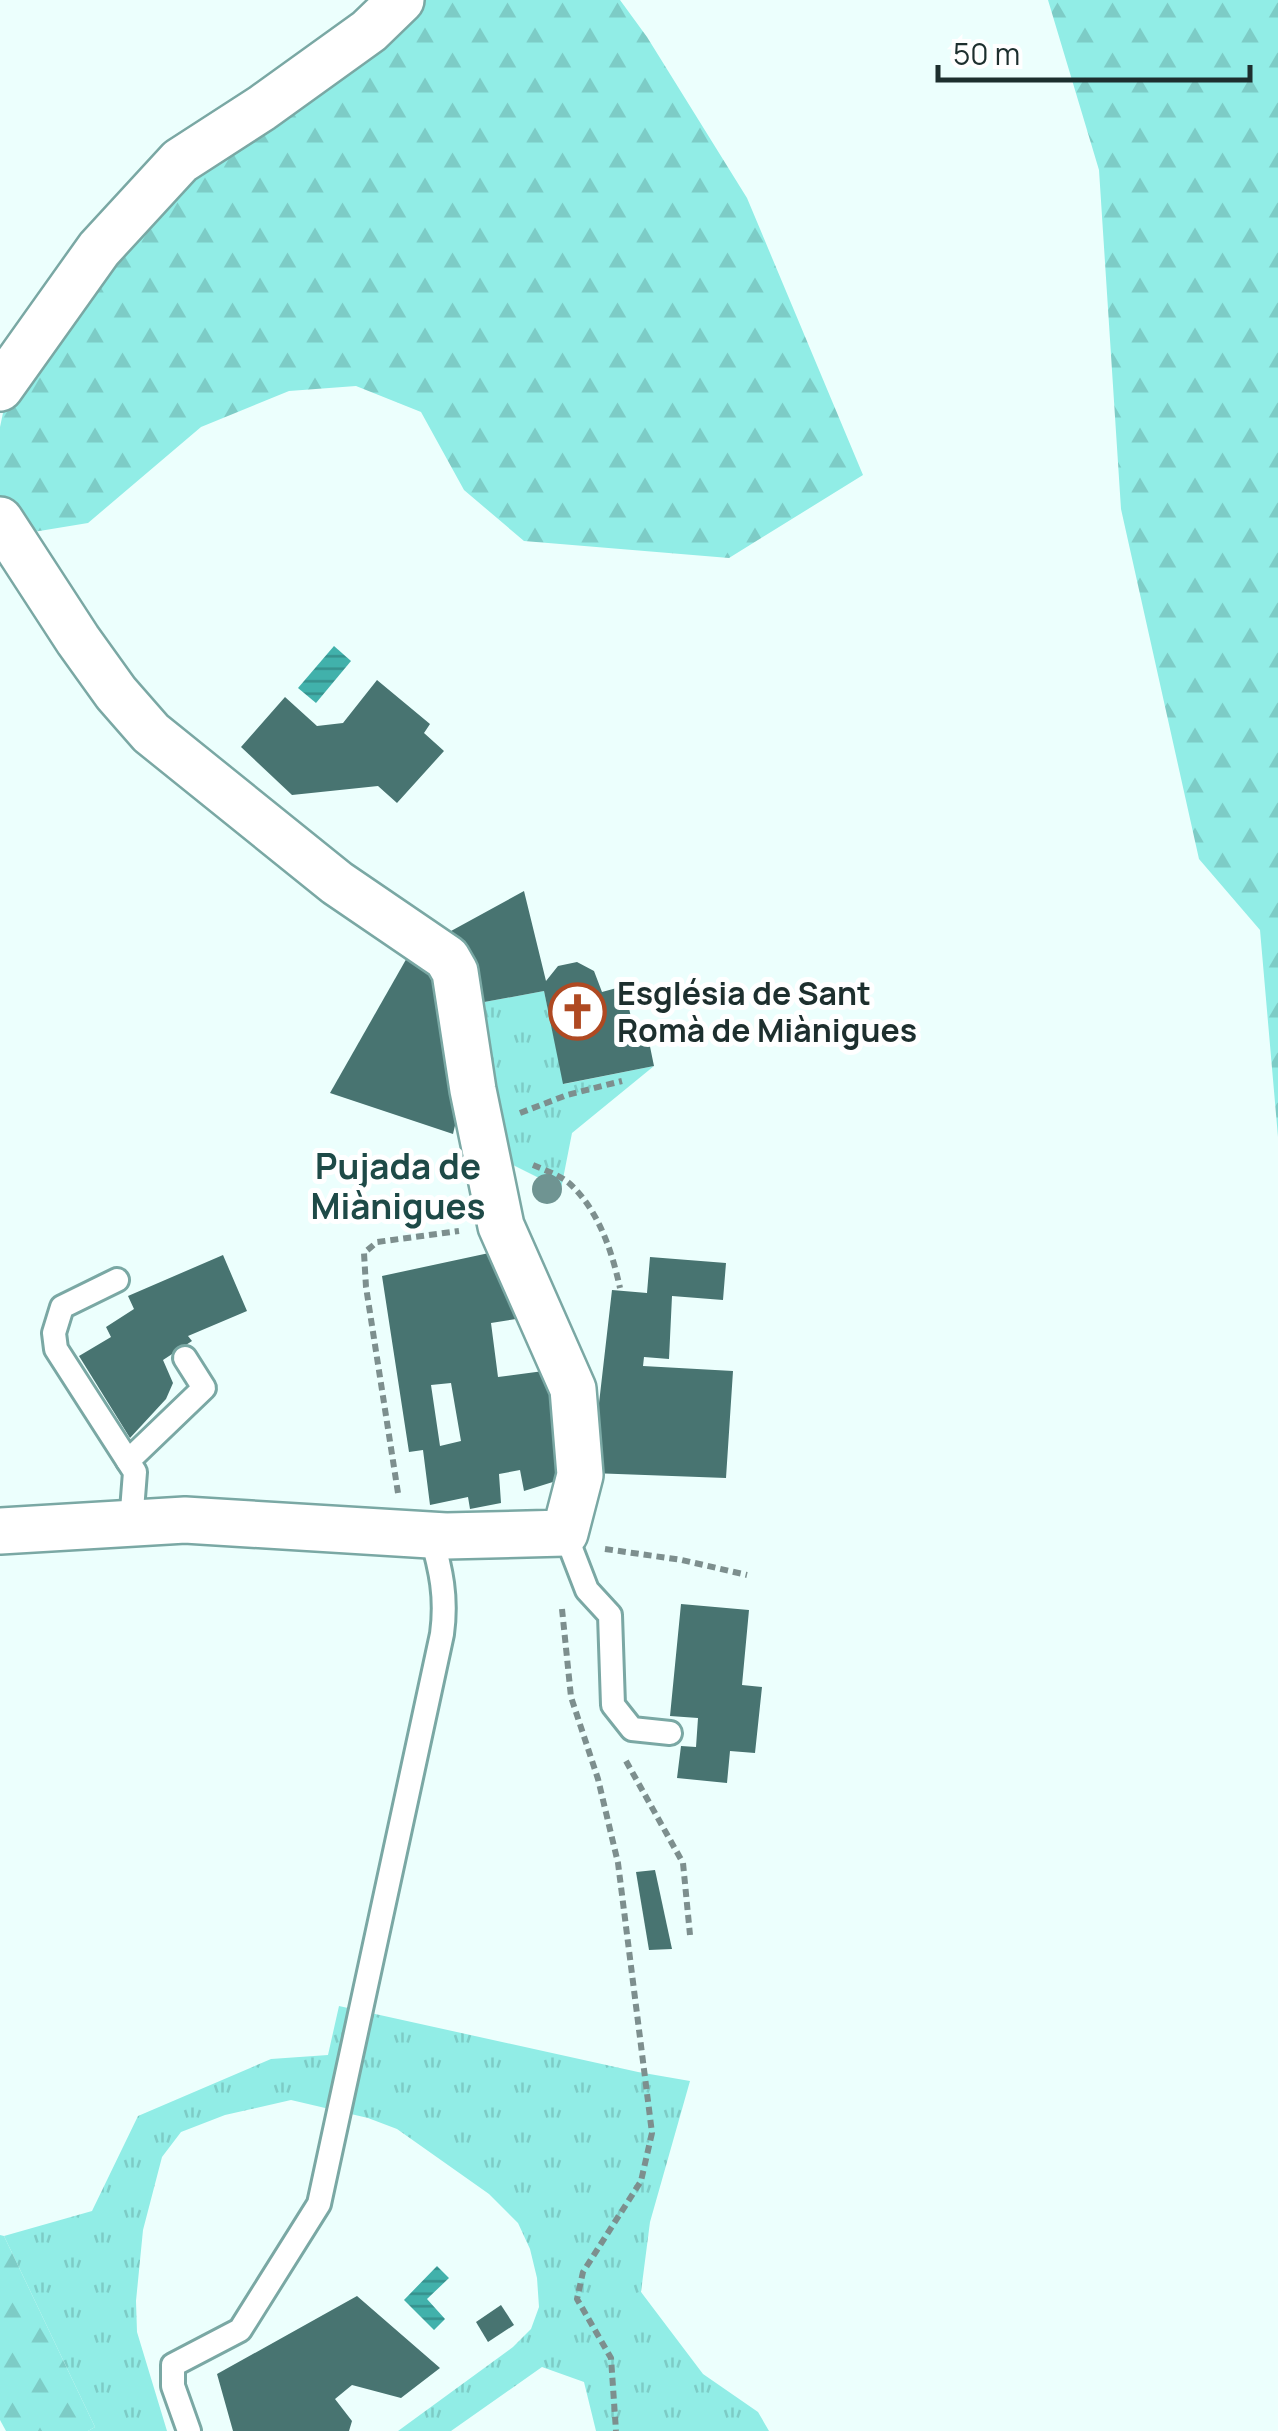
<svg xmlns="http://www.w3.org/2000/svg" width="1278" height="2431" viewBox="0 0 1278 2431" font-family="Manrope,sans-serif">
<defs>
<pattern id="grass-tufts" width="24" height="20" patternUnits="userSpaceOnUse" patternTransform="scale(2.5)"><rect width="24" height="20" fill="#91ede6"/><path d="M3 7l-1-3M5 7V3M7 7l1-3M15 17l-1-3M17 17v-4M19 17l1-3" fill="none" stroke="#7dccc6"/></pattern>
<pattern id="forest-firs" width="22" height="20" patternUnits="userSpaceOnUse" patternTransform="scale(2.5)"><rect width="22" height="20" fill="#91ede6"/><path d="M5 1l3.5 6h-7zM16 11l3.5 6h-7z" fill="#7dccc6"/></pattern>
<pattern id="water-rules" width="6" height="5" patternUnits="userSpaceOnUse" patternTransform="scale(2.5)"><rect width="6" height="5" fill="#41b1ab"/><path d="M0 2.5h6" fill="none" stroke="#36908c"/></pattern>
</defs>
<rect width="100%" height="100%" fill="#ecfffd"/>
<g fill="url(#grass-tufts)">
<path d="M544,991l20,93 90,-18 -82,67 -11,56 -66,-33 -27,-151z"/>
<path d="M339,2006l299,66 52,9 -40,141 -9,70 62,82 55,38 11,19h-173l-12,-49 -42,-15 -91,64h-53l115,-84 18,-18 8,-22 -2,-29 -7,-29 -12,-26 -29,-29 -92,-65 -29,-11 -77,-18 -66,15 -44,17 -19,25 -19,73 -7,71 1,31 30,99h-79l7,-4 -91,-191 88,-25 46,-95 133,-57 57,-4z"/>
</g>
<g fill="url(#forest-firs)">
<path d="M402,0h218l27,37 100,161 116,277 -134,83 -205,-17 -60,-51 -43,-78 -65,-26 -67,5 -88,36 -113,96 -73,12 -15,-29v-79l17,-80 70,-97z"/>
<path d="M1048,0h230v1137l-18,-207 -61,-71 -78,-350 -22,-339z"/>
<path d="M0,2235l4,1 91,191 -7,4h-82l-6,-11z"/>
</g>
<g fill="url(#water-rules)">
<path d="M334,646l17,15 -35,42 -18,-15z"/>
<path d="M437,2266l12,12 -22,21 18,20 -11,11 -30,-30z"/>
</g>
<g fill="#487471" fill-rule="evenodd">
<path d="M377,680l53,44 -6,9 20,18 -47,52 -19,-17 -86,9 -51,-48 44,-50 32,29 26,-3z"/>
<path d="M524,891l22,90 12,-15 19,-4 17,9 8,21 22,-6 11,49 12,-3 7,34 -91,18 -19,-93 -76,14 -17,-74z"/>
<path d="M408,956l34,18 20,121 -9,39 -123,-41z"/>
<path d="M503,1250l13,69 -25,4 7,54 53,-7 21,106 -48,15 -4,-21 -21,4 2,29 -31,6 -2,-12 -38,8 -7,-55 -14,2 -27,-176zM451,1383l10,58 -21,5 -9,-61z"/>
<path d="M223,1255l24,56 -59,25 4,5 -29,19 10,23 -7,16 -36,39 -51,-82 32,-19 -5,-10 28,-18 -6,-13z"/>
<path d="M650,1257l76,6 -3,37 -51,-4 -3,63 -25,-2 -1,9 90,5 -7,107 -135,-5 21,-183 35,3z"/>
<path d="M681,1604l68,6 -7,75 20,2 -7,66 -25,-2 -3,32 -50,-5 4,-32 15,1 2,-29 -28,-2z"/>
<path d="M655,1870l17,79 -23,1 -13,-78z"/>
<path d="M357,2296l83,72 -39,30 -49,-13 -17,14 17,22 -3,10h-116l-16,-57z"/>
<path d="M501,2305l13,20 -26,17 -12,-20z"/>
</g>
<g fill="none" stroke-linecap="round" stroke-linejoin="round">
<defs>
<g id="lane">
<path d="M117,1280l-55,27 -8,26 2,16 79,123 -4,51"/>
<path d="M128,1461l76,-73 -19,-30"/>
<path d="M565,1533l22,57 23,25 3,90 19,24 38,4"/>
<path d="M189,2431l-16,-45v-21l67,-35 79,-126 123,-570c5,-37 -1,-64 -11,-99"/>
</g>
<g id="street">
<path d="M0,388l99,-139 81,-88 82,-53 107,-77 32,-31"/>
<path d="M0,520l78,120 38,53 35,40 186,150 110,75 8,14 18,118 28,136 72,163 7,86 -15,58 -119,3 -261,-16 -185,11"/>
</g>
</defs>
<use href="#lane" stroke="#7aa8a4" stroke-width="28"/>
<use href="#street" stroke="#7aa8a4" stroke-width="50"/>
<g stroke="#7d8f8e" stroke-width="6" stroke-dasharray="8 5" stroke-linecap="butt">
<path d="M520,1113l47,-18 55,-14"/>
<path d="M533,1165c12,5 26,10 36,18 29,26 43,68 51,105"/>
<path d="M398,1493l-32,-206 -2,-34 13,-11 82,-11"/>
<path d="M605,1549l77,11 65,15"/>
<path d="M562,1609l9,88 27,82 20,84 34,270 -11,48 -58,91 -6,27 34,59 5,73"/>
<path d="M626,1761l57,102 7,72"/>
</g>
<use href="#lane" stroke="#fff" stroke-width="22"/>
<use href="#street" stroke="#fff" stroke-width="45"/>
</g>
<circle fill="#6f9492" cx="547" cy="1189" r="15"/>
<defs>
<symbol id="church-ring" viewBox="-11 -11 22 22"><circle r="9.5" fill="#fff" stroke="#af4922" stroke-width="1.5"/><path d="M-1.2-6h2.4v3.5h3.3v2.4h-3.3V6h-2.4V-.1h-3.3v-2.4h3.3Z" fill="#af4922"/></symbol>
</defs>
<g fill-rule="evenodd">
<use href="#church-ring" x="546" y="980" width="63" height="63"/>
</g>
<g text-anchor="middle" stroke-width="10" stroke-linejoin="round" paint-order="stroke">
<g font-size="32" font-weight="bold" fill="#1d2f2e" stroke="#fff" text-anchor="start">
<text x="617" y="1005">Església de Sant<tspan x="617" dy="37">Romà de Miànigues</tspan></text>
</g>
<g font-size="35" font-weight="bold" fill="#1e4a47" stroke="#fff">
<text x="398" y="1179">Pujada de<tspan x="398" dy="40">Miànigues</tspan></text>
</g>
</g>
<path d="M938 65v15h312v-15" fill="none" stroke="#1d2f2e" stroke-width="5"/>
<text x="953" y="65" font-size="30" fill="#1d2f2e" stroke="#ffffff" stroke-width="8" paint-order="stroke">50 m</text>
</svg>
